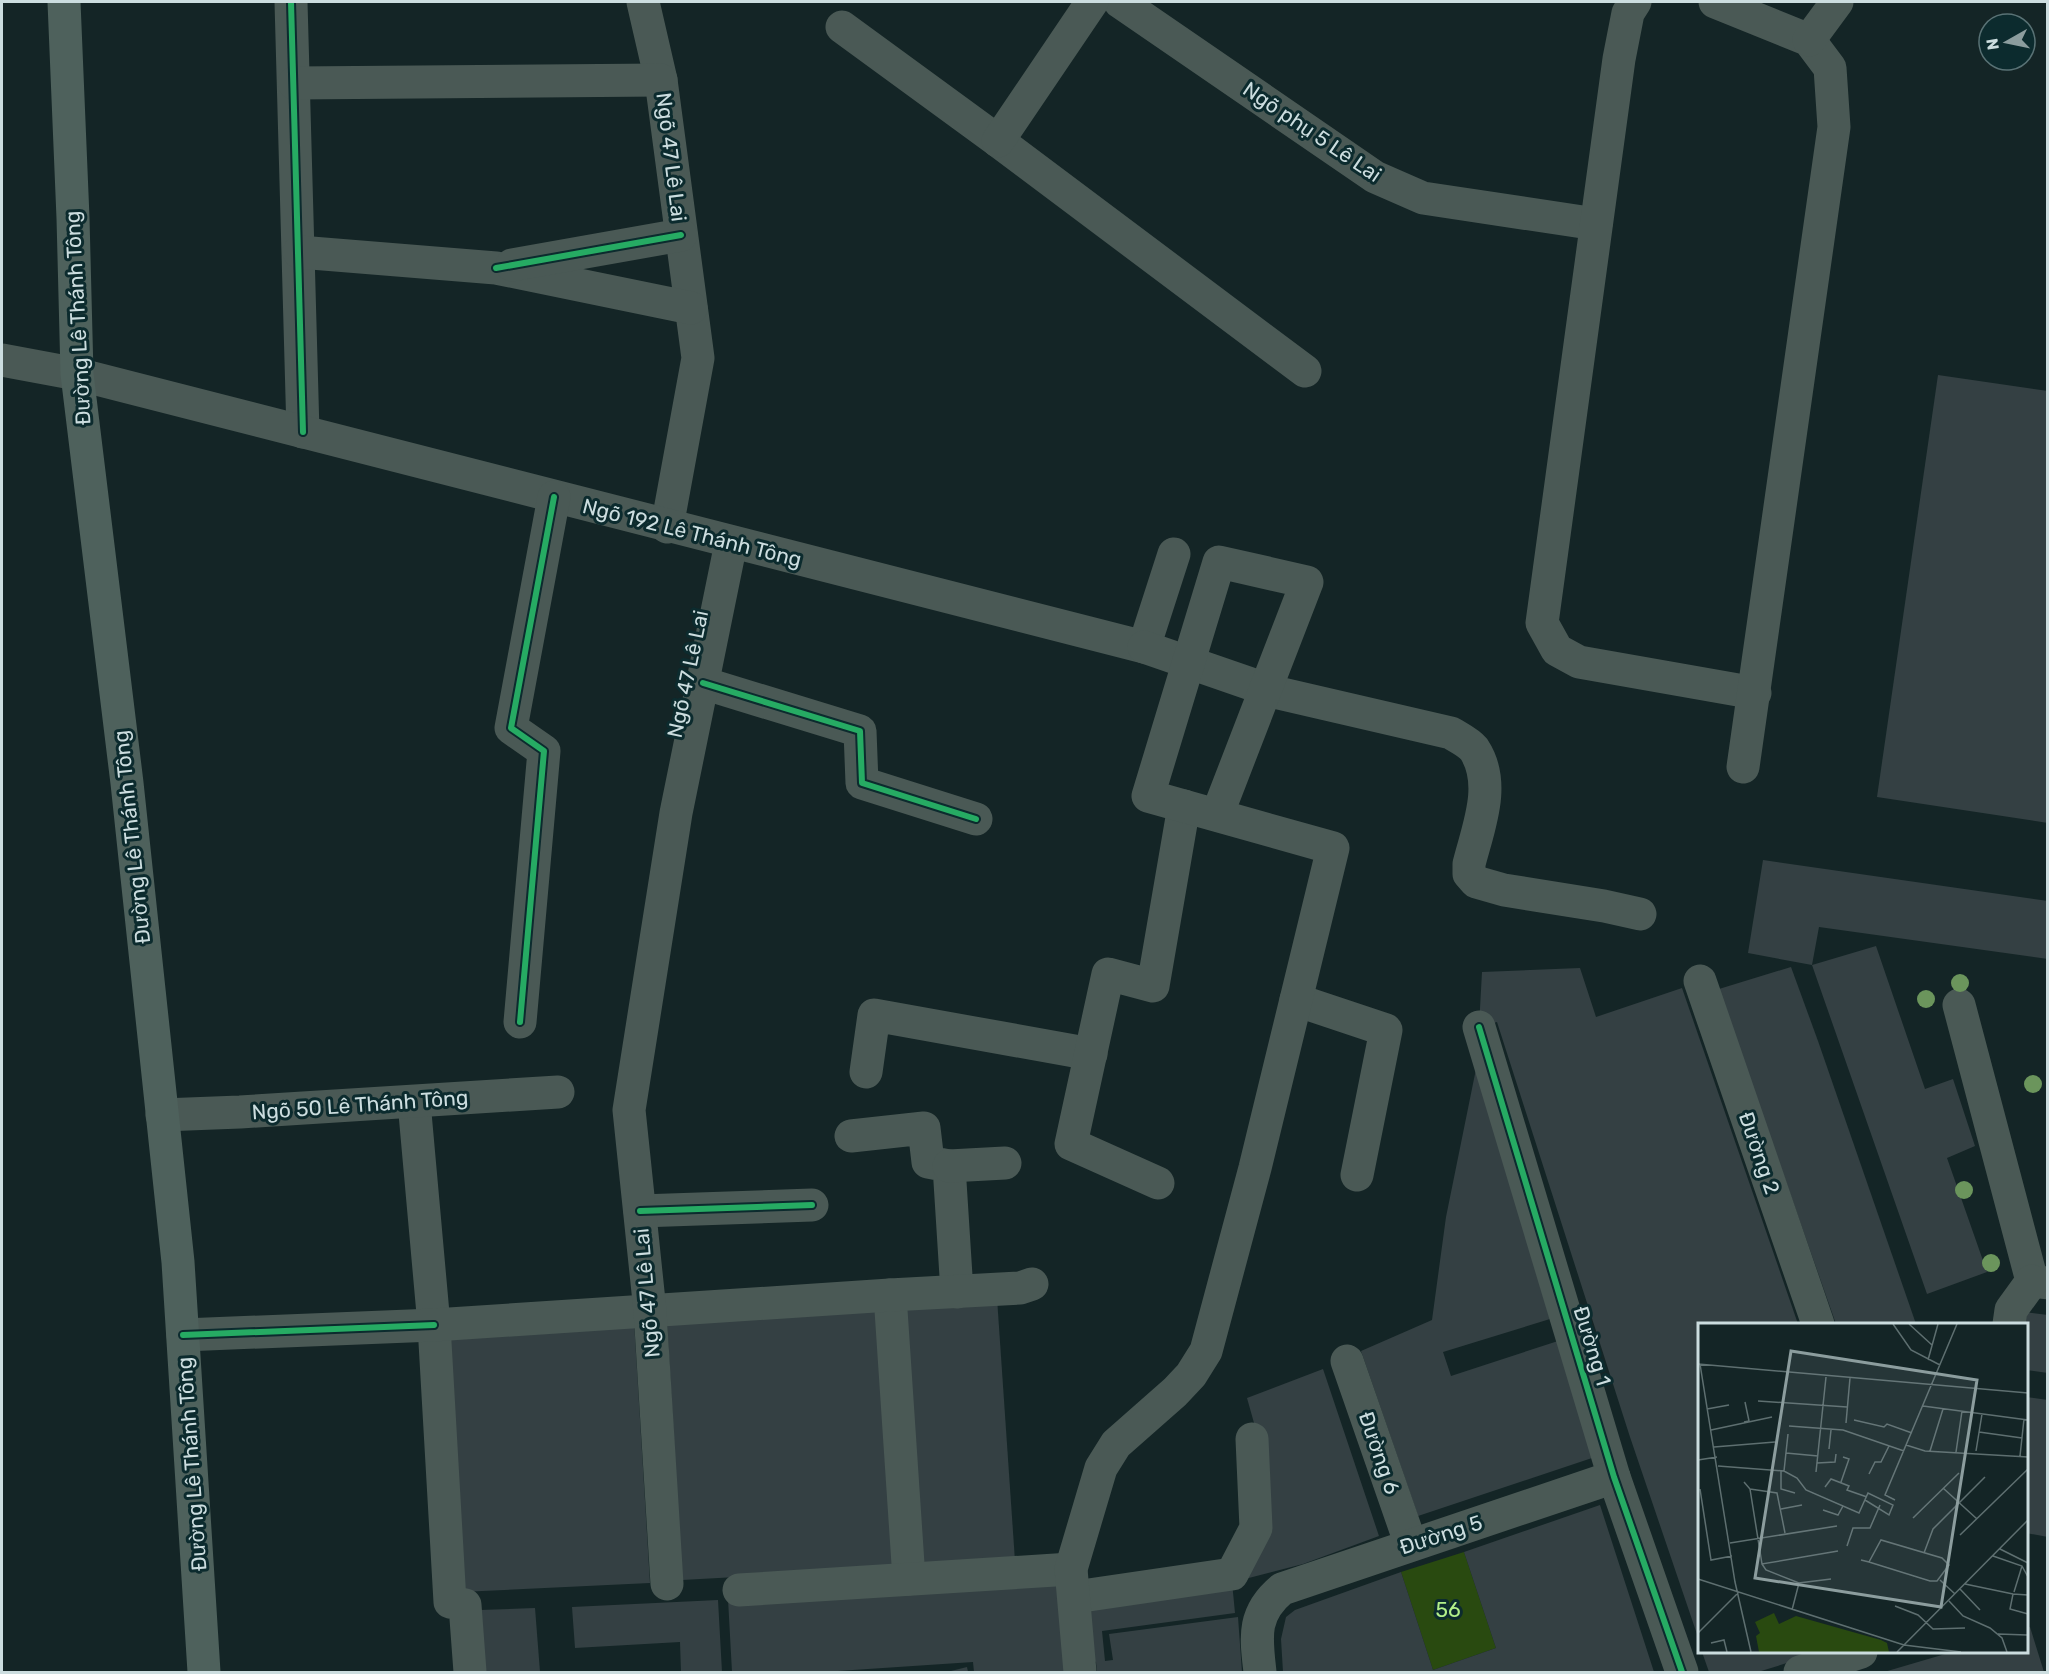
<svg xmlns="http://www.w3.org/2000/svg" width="2049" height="1674" viewBox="0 0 2049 1674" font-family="Rubik,sans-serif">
<rect width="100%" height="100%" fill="#142526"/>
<path fill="#294a10" d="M1464,1552l32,96 -63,22 -32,-98z"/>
<g fill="#344043">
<path d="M1938,375l110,16v432l-171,-26z"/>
<path d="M1763,860l285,41v58l-229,-32 -7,38 -64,-12z"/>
<path d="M1876,946l49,143 28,-10 22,67 -28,12 40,114 -60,22 -115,-329z"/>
<path d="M1791,967l27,74 98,283h-80l-77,-219 -40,-116z"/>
<path d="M1580,968l16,49 86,-29 116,336h-98v319l-70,-206 -133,-415 -18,5 3,-55z"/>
<path d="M1476,1069l74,250 -107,33 8,24 107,-35 37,116 -177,59 -57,-165 71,-31 14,-103z"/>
<path d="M997,1298l18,263 -97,5 -16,-261z"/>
<path d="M881,1306l15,262 -214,12 -15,-259z"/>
<path d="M2024,1312l24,3v58l-22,-3v-46h-4z"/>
<path d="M634,1321l16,262 -190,9 -14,-258z"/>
<path d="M1323,1369l56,167 -76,28 -62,16 15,-150 -9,-32z"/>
<path d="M2026,1397l22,3v137l-22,-4z"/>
<path d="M1600,1505l54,167h-371l-2,-33 5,-22 9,-7 106,-38 32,98 63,-22 -32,-96z"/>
<path d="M1058,1574l9,98h-93l-1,-10 -150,10h-91l-4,-73z"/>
<path d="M1232,1582l3,31 -133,18 3,30 8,-1 -4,-26 129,-17 4,55h-145l-1,-10 -4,-2 -5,-56z"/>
<path d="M718,1600l4,72h-41l-1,-30 -105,6 -3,-41z"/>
<path d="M535,1608l5,64h-55l-5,-62z"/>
<path d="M2030,1627l14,45h-160l68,-20h74v-24z"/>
<path d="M1702,1652h120l-64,20h-49z"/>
<path d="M967,1667l1,5h-21z"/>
</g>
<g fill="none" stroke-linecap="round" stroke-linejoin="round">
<g stroke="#4a5955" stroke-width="33">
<path d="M291,2l12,430"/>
<path d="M643,2l18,78 37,278 -31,169"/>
<path d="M1120,2l255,175 48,21 173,26"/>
<path d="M1635,2l-7,11 -9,46 -77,564 15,27 22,12 176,31"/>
<path d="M1715,2l94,38 21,28 4,59 -91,640"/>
<path d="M842,27l156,114 307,230"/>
<path d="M1809,40l28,-38"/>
<path d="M294,83l367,-3"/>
<path d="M998,141l94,-139"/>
<path d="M299,252l197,16 195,40"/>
<path d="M512,265l169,-30"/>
<path d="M2,360l75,14 1067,273 30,-93"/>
<path d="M1144,647l130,45 177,41c8,5 17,9 23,16 23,35 4,79 -5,115v10l7,8 28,8 100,16 36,8"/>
<path d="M703,683l157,48 2,52 114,36"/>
<path d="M1700,981l118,343"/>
<path d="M1296,1000l90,30 -29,145"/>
<path d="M1959,1005l73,276 16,2"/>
<path d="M520,1022l24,-271 -33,-23 43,-231"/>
<path d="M1479,1027l135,450 68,195"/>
<path d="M866,1072l8,-57 217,39"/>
<path d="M414,1102l20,223 16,277 15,3 5,67"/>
<path d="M162,1115l78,-3 318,-20"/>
<path d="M851,1136l73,-8 4,34 21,4 8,126"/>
<path d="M949,1166l56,-3"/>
<path d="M1158,1183l-87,-39 37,-170 45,12 31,-180"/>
<path d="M640,1211l172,-6"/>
<path d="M890,1295l19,284"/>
<path d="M2009,1324l2,-14 21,-29"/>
<path d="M183,1335l251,-10 456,-30 130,-7 12,-4"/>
<path d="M1347,1361l64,184"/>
<path d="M667,1584l-17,-273 -21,-201 47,-297 55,-270"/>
<path d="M739,1590l332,-21"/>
<path d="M1075,1597l157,-23 24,-46 -4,-89"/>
<path d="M1080,1672l-9,-103 30,-101 15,-24 59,-52 16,-17 15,-24 49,-183 78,-320 -185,-52 71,-234 88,20 -90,233"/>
<path d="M1260,1672c-4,-35 -8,-58 22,-83l332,-112"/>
<path d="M1800,1672l61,-20"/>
</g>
<path stroke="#4e615c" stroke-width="33" d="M64,2l9,216 4,156 50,409 51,479 26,410"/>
<defs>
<g id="cycleway">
<path d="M291,2l12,430"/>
<path d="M496,268l185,-33"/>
<path d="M703,683l157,48 2,52 114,36"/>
<path d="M520,1022l24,-271 -33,-23 43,-231"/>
<path d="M1479,1027l135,450 68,195"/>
<path d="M640,1211l172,-6"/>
<path d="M183,1335l251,-10"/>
</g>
</defs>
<use href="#cycleway" stroke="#0c2b2e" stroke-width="10"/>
<use href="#cycleway" stroke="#26ab63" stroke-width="6"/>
</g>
<g fill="#6b955c">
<circle cx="1960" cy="983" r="9"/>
<circle cx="1926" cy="999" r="9"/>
<circle cx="2033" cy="1084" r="9"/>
<circle cx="1964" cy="1190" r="9"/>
<circle cx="1991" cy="1263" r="9"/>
</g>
<g text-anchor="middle" stroke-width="6" stroke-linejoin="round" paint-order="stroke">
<g font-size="21" fill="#ccdddf" stroke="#0c2b2e">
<text transform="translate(1312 132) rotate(34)" y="7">Ngõ phụ 5 Lê Lai</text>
<text transform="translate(671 157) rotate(83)" y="7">Ngõ 47 Lê Lai</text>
<text transform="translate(78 318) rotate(-93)" y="7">Đường Lê Thánh Tông</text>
<text transform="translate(692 533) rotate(14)" y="7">Ngõ 192 Lê Thánh Tông</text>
<text transform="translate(688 674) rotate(-78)" y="7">Ngõ 47 Lê Lai</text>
<text transform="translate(132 837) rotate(-96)" y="7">Đường Lê Thánh Tông</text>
<text transform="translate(360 1105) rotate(-4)" y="7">Ngõ 50 Lê Thánh Tông</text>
<text transform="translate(1759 1153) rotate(71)" y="7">Đường 2</text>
<text transform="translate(647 1293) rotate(-95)" y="7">Ngõ 47 Lê Lai</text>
<text transform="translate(1592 1346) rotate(73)" y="7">Đường 1</text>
<text transform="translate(1379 1453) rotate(71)" y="7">Đường 6</text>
<text transform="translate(192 1464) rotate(-94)" y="7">Đường Lê Thánh Tông</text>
<text transform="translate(1441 1535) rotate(-18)" y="7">Đường 5</text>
</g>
<g font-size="21" fill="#b2f089" stroke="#0c2b2e">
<text x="1448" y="1617">56</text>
</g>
</g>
<g transform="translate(1698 1323)">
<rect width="330" height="330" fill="#142526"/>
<path d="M76,290l5,11 17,-8 85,24 6,3 2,9h-130l-3,-16 4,-3 -5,-11z" fill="#294a10"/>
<path fill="none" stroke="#5e6f70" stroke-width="1.5" d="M195,1l18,26 29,15M211,1l23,21M230,37l10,-36M0,41l330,29M2,41l35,218 16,70M60,78l89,6M225,83l105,14M9,86l22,-4M156,97l30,7 3,-3 25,9M46,99l5,-1 -4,-19M148,100l4,-45M91,103l54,4 61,21M13,107l61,-13M281,109l43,6M208,122l19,6 103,6M16,124l61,-5M131,126l2,-19M232,128l13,-42M278,128l6,-37M258,129l6,-41M88,130l32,3M322,133l4,-37M0,137l19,-3M119,140l18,-1 1,-8M20,143l66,5 13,7 9,12 53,23 9,-20 25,12 -4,10 -24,-15M83,148v18l14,4M86,148l4,-37M118,149l10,-95M171,151l6,-12h6l8,-16M46,159l6,7 12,75 76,-13M143,159l8,-23 -6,-2M127,164l6,-8 18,7 -2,4 20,7M245,165l34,31M2,166l11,71 21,-4M52,166l27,4 8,40M197,177l-10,-5 72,-171M83,186l21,-4M125,187l15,5 5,-9M215,195l46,-45M262,212l68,-66M32,220l107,-17M149,223l6,-18h17l10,-23M302,226l28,14M226,230l9,-24 52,-52M295,233l29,10 6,11M163,237l8,2 61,19h7l12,-16 -7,-7 -61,-18 -12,22M64,241l4,6 33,13M0,256l206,66 57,7M242,257l15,14M267,261l48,10M262,266l20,21M316,269l8,-26M330,272l-15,-1 -3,15 18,5M251,278l14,15 27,12 12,10 5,14M197,283l23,9 15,14 32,-1M94,287l7,-27 32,-4M0,310l41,-41M300,311l29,1M13,320l13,-3 3,12M199,329l131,-132"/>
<path fill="#8c9d9e" fill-opacity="0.15" stroke="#8c9d9e" stroke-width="3" d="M93,28l186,29 -36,227 -186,-29z"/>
<rect width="330" height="330" fill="none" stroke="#ccdddf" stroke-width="3"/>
</g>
<rect width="2049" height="1674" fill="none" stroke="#ccdddf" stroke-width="6"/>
<g transform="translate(2007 42) rotate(261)"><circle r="28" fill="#0c2b2e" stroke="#597275" stroke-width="1.5"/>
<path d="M0-4.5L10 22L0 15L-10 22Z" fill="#8c9d9e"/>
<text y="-9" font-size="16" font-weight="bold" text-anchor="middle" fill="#ccdddf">N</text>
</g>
</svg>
